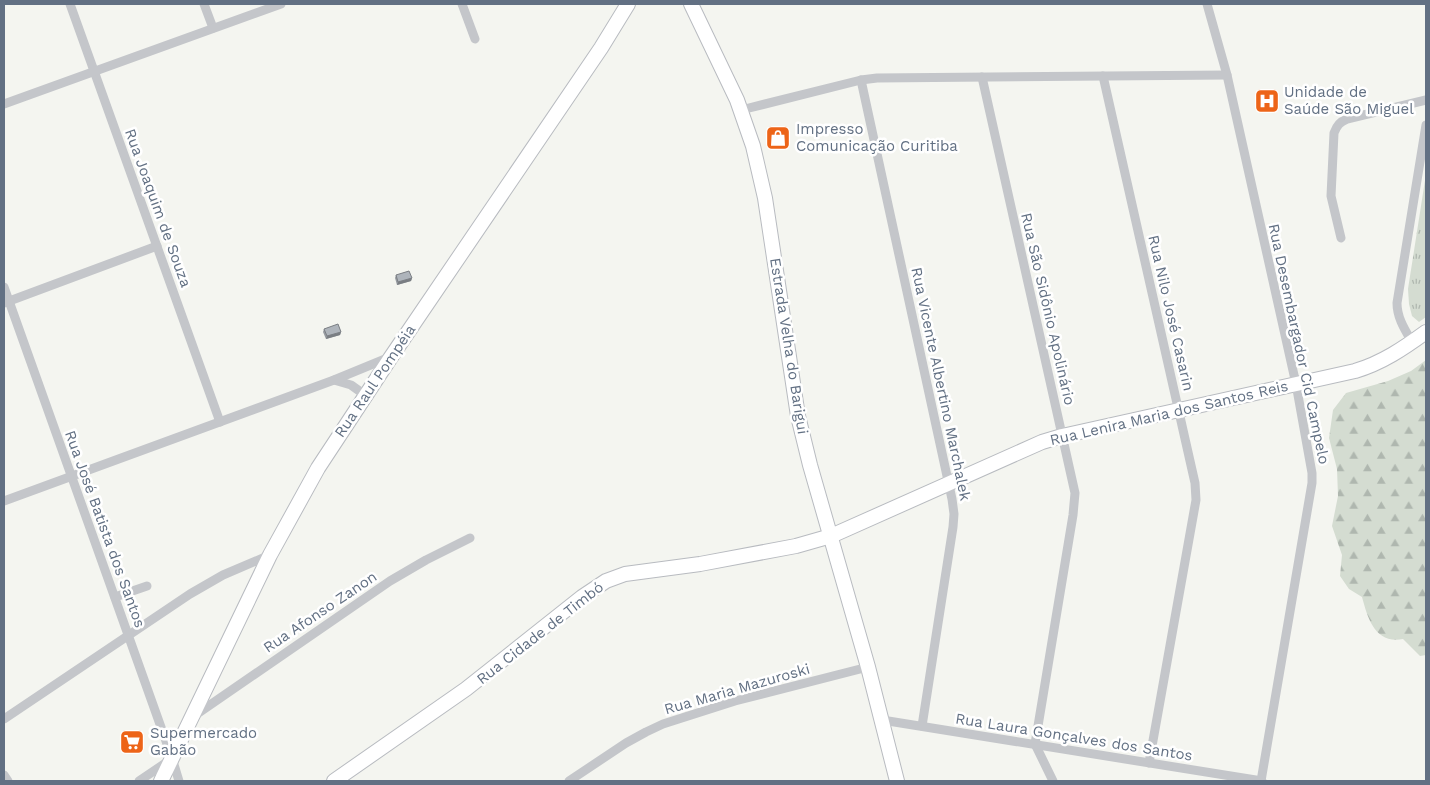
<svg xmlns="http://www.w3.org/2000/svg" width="1430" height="785" viewBox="0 0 1430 785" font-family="'Work Sans',sans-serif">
<defs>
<pattern id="grass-tufts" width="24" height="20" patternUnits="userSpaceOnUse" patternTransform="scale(1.25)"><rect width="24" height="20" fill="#d4dcd1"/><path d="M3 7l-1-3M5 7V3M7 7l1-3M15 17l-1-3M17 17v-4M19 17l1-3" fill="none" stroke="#afb7af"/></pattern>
<pattern id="forest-firs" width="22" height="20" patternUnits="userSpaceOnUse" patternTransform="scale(1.25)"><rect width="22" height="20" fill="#d4dcd1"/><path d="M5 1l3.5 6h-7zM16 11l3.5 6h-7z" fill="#afb7af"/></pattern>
</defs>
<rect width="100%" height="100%" fill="#f4f5f0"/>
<path fill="url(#grass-tufts)" d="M1426,174v143l-7,5 -7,-6 -3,-12 -1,-15z"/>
<path fill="url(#forest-firs)" d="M1426,360v295l-6,1 -17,-17c-28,5 -35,-20 -41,-42l-13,-8 -9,-13 2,-21 -10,-29 6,-30 -1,-27 -8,-31 4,-28 13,-17 42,-12 23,-10z"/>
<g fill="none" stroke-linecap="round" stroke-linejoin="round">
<defs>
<g id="secondary">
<path d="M691,4l46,96 16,46 12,52 33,218 12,49 58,202 29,114"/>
<path d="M161,781l109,-226 48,-87 73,-111 210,-309 27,-44"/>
<path d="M334,781l132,-92 116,-92 24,-16 19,-7 75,-10 96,-18 35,-10 211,-94 20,-6 293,-65c27,-8 49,-23 71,-39"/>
</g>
</defs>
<use href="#secondary" stroke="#b8bbc0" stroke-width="16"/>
<g stroke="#c4c6ca" stroke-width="9">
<path d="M70,4l150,418"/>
<path d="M204,4l9,24"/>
<path d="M462,4l13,35"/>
<path d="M1207,4l20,71 69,309 16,89v10l-51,298"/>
<path d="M1103,76l92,407 1,17 -47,263"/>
<path d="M982,77l93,416 -2,22 -38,229 18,37"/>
<path d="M861,80l91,419 2,15 -1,13 -31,199"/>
<path d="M4,104l277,-100"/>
<path d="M741,110l120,-30 16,-2 350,-3"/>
<path d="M1341,238l-10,-42 3,-63c3,-8 6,-11 13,-14l79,-19"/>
<path d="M4,287l168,471 7,23"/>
<path d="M4,303l153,-57"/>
<path d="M1412,342c-7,-12 -15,-24 -15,-39l29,-178"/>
<path d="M334,380l17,5 14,10"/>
<path d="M4,501l330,-121 56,-23"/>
<path d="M115,597l32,-11"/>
<path d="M194,716l196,-135 36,-21 44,-22"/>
<path d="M4,719l186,-125 33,-19 47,-20"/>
<path d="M882,720l380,61"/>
<path d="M4,775l4,6"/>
<path d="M139,781l31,-21"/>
<path d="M569,781l57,-38 20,-11 17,-8 72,-23 133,-34"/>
</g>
<use href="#secondary" stroke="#fff" stroke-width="14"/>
</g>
<g fill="#969ba1">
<path d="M396,275l16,3 -1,3 -14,4 -2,-7z"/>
<path d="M324,329l17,3 -1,3 -14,4 -3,-7z"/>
</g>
<g fill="#7a7e83">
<path d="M412,278l-1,3 -14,4 1,-3z"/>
<path d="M341,332l-1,3 -14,4 1,-3z"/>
</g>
<g fill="#aeb4bb" stroke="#7a7e83">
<path d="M409,271l3,7 -14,4 -2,-7z"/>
<path d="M338,324l3,8 -14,4 -3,-7z"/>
</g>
<defs>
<symbol id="hospital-square" viewBox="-11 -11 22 22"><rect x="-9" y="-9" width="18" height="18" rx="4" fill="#ed6418" stroke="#fff"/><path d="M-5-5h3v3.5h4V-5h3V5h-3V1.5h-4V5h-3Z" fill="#fff"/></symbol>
<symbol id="shop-square" viewBox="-11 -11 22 22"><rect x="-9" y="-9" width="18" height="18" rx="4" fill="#ed6418" stroke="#fff"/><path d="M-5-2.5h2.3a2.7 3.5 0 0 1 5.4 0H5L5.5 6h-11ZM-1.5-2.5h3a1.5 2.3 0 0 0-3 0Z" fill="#fff"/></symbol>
<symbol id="supermarket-square" viewBox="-11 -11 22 22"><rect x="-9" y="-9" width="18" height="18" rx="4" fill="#ed6418" stroke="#fff"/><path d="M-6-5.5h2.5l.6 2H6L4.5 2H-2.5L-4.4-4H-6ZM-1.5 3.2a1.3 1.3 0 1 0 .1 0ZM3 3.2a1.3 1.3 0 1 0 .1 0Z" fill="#fff"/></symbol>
</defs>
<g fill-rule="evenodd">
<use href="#hospital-square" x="1253" y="87" width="28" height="28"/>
<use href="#shop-square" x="764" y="124" width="28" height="28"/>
<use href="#supermarket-square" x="118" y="728" width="28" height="28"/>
</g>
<g text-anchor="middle" stroke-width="5" stroke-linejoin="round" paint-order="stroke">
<g font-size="15" fill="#627083" stroke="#fff" text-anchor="start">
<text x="1284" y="97">Unidade de<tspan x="1284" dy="17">Saúde São Miguel</tspan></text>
<text x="796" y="134">Impresso<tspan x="796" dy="17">Comunicação Curitiba</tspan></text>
<text x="150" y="738">Supermercado<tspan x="150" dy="17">Gabão</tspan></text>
</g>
<g font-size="15" fill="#627083" stroke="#fff">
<text transform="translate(158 208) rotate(70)" y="5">Rua Joaquim de Souza</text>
<text transform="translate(1048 309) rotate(77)" y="5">Rua São Sidônio Apolinário</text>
<text transform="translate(1171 313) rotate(77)" y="5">Rua Nilo José Casarin</text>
<text transform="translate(1299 344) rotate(78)" y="5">Rua Desembargador Cid Campelo</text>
<text transform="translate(789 346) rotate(81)" y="5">Estrada Velha do Barigui</text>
<text transform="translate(375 381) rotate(-56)" y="5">Rua Raul Pompéia</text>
<text transform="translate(941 384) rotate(78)" y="5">Rua Vicente Albertino Marchalek</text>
<text transform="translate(1169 413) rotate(-13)" y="5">Rua Lenira Maria dos Santos Reis</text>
<text transform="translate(105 529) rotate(70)" y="5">Rua José Batista dos Santos</text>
<text transform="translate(320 612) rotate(-34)" y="5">Rua Afonso Zanon</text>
<text transform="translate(540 633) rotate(-38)" y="5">Rua Cidade de Timbó</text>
<text transform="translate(737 689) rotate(-16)" y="5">Rua Maria Mazuroski</text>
<text transform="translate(1074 737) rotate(9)" y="5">Rua Laura Gonçalves dos Santos</text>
</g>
</g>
<rect width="1430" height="785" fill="none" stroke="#627083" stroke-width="10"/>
</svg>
